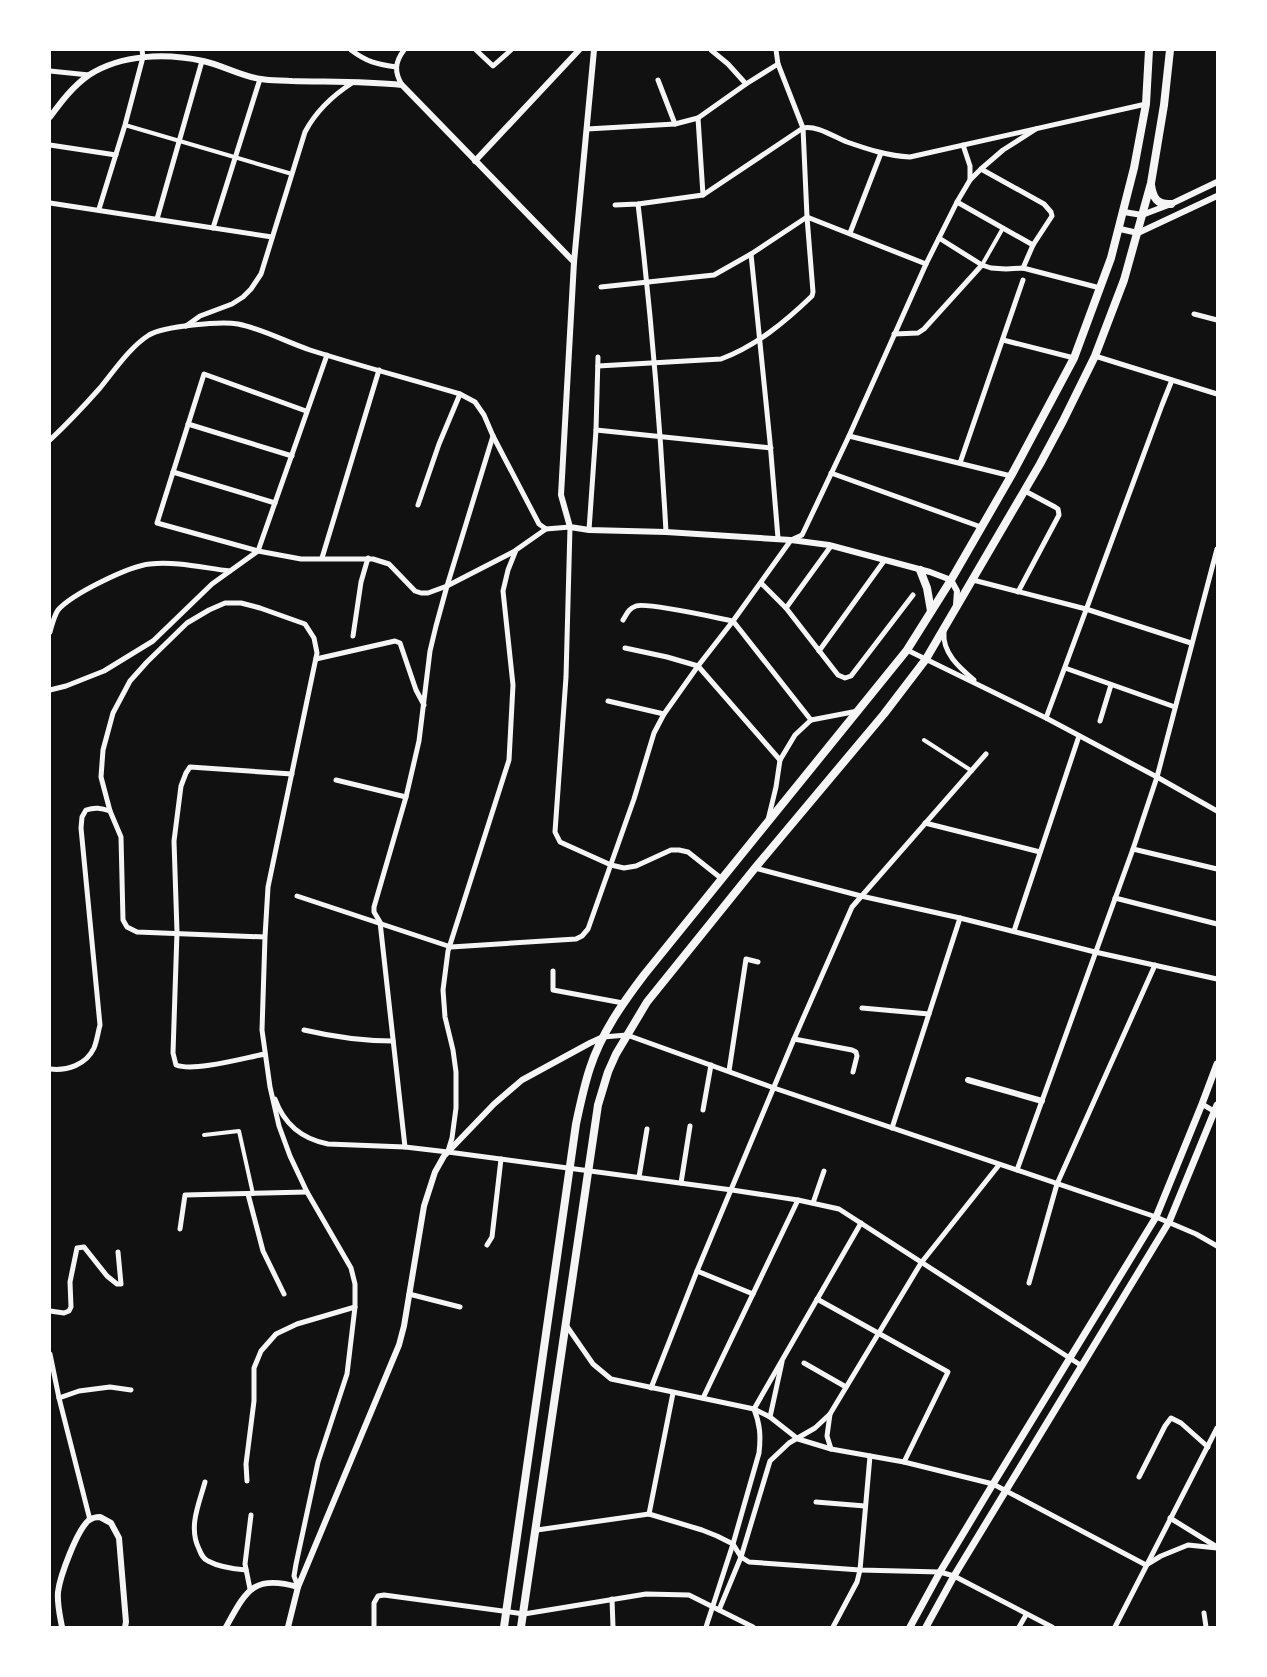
<svg xmlns="http://www.w3.org/2000/svg" width="1267" height="1677" viewBox="0 0 1267 1677" font-family="'Titillium Web',sans-serif">
<rect width="100%" height="100%" fill="#111"/>
<g fill="none" stroke-linecap="round" stroke-linejoin="round">
<g stroke="#f5f5f5" stroke-width="4">
<path d="M125,125l167,49"/>
<path d="M982,265l21,-37"/>
<path d="M924,740l48,31"/>
<path d="M204,1135l35,-4 14,63"/>
</g>
<g stroke="#f5f5f5" stroke-width="5">
<path d="M351,50c16,12 25,14 45,17"/>
<path d="M476,50l17,16 18,-16"/>
<path d="M711,50l17,14 18,20"/>
<path d="M50,71l39,4"/>
<path d="M658,80l17,44"/>
<path d="M402,85c-8,-13 -7,-23 2,-35"/>
<path d="M698,118l5,77"/>
<path d="M587,129l88,-5 23,-6 48,-34 32,-20"/>
<path d="M50,145l66,10"/>
<path d="M963,145l7,21v14"/>
<path d="M981,169l63,35 7,8 1,4 -19,29 -10,23"/>
<path d="M957,202l76,43"/>
<path d="M50,203l222,34"/>
<path d="M638,204c13,109 22,218 28,328"/>
<path d="M615,205l23,-1 65,-9 100,-67c14,-3 31,9 44,14 20,7 41,14 63,15l236,-53"/>
<path d="M99,209l26,-84 18,-68 -1,-7"/>
<path d="M157,219l45,-158"/>
<path d="M213,228l47,-149"/>
<path d="M850,233l31,-80"/>
<path d="M939,238l43,27 9,3 15,1 17,-1 77,20"/>
<path d="M751,254l19,188 8,96"/>
<path d="M601,287l113,-12 37,-21 56,-37 119,47"/>
<path d="M1194,314l23,6"/>
<path d="M186,326l14,-10 32,-12 11,-7 8,-8 10,-15 44,-142c11,-21 27,-36 47,-49"/>
<path d="M894,334l24,-1 6,-4 58,-64"/>
<path d="M1003,340l71,18"/>
<path d="M1095,356l122,38"/>
<path d="M598,366l123,-7c35,-13 64,-37 91,-63l1,-4 -6,-75 -4,-89 -25,-64 -2,-14"/>
<path d="M306,411l-102,-37 -47,149 101,28 43,8h72l16,5 26,27 6,2h7l19,-7 68,-35"/>
<path d="M188,424l104,32"/>
<path d="M596,430l175,18"/>
<path d="M849,436l162,40"/>
<path d="M50,440c17,-16 34,-34 50,-52 14,-17 30,-41 49,-53 15,-9 72,-14 89,-11 25,5 48,18 72,26 50,16 100,29 150,44l15,8 9,13 9,21 46,88 7,5 24,-2 -4,150 -11,155 5,10 51,23 13,3 12,-2 35,-16h8l9,2 34,27"/>
<path d="M960,463l63,-183"/>
<path d="M173,472l102,31"/>
<path d="M831,473l150,54"/>
<path d="M418,505l21,-61 21,-50"/>
<path d="M589,530l7,-100 2,-73"/>
<path d="M322,558l57,-188"/>
<path d="M973,580l113,29 105,34"/>
<path d="M761,583l25,25 52,67 7,3 6,-2 62,-81"/>
<path d="M1018,592l41,-77 -1,-6 -3,-2 -30,-16"/>
<path d="M786,608l45,-62"/>
<path d="M623,620c4,-6 5,-11 13,-14 11,-4 81,12 97,15l78,99"/>
<path d="M50,632c2,-7 4,-16 8,-22 14,-16 71,-44 92,-46 26,-3 54,4 80,7"/>
<path d="M944,632c-2,21 16,36 30,48"/>
<path d="M353,636l8,-54 7,-24"/>
<path d="M625,648l42,9 31,9 82,94"/>
<path d="M907,650l139,68 111,59 60,34"/>
<path d="M819,651l65,-90"/>
<path d="M316,659l79,-18 5,2 16,47 8,15"/>
<path d="M1065,668l110,39"/>
<path d="M50,690l16,-4 38,-15 49,-30 59,-57 46,-33 69,-196"/>
<path d="M608,701l56,13"/>
<path d="M1046,718l116,-313 10,-25"/>
<path d="M811,720l47,-9"/>
<path d="M1100,721l11,-36"/>
<path d="M336,780l70,17"/>
<path d="M768,820l8,-33 4,-27 15,-25 16,-15"/>
<path d="M925,823l115,29"/>
<path d="M1133,849l84,20"/>
<path d="M755,868l106,28 99,22 135,34 122,27"/>
<path d="M297,896l154,51 125,-8 6,-3 6,-7 46,-130 20,-66 10,-19 34,-48 35,-45 58,-81 11,-5 2,-4 45,-95 77,-172 31,-62 13,-22 11,-11 22,-19 33,-21"/>
<path d="M1115,898l102,26"/>
<path d="M1014,931l65,-195"/>
<path d="M265,937l-128,-5 -10,-5 -4,-7 -2,-83 -11,-26 -9,-34 2,-27 10,-37 17,-32 17,-19 40,-39 22,-13 16,-7h16l19,5 45,16 9,14 3,15 -49,234 -3,50 -3,93 8,57 9,39 11,30 17,36 44,76 4,16v23l-8,67 -29,88 -22,102 -2,12 4,11"/>
<path d="M553,971v19l70,13"/>
<path d="M862,1008l67,6"/>
<path d="M304,1030c30,7 58,11 89,11"/>
<path d="M603,1037l24,-2 147,53 382,129 40,17 21,12"/>
<path d="M794,1039l58,11 4,2 1,4 -4,16"/>
<path d="M265,1054c-21,4 -71,18 -89,11l-3,-12 4,-121 -3,-91 7,-55 5,-13 4,-6 102,7"/>
<path d="M50,1069c17,2 36,-4 44,-21 3,-7 4,-16 6,-23l-19,-197 1,-11 4,-7c9,-3 15,-2 24,1"/>
<path d="M729,1071l17,-112 12,3"/>
<path d="M275,1099c9,25 27,40 53,45l77,3 43,5 284,38 66,10 41,9 243,157"/>
<path d="M1202,1104l15,9"/>
<path d="M703,1110l8,-45"/>
<path d="M892,1128l68,-210"/>
<path d="M405,1147l-25,-225 -6,-10v-5l32,-110 13,-56 11,-90 6,-25 11,-40 46,-150"/>
<path d="M448,1151l4,-13 4,-30v-36l-3,-22 -8,-33 -2,-27 5,-39 61,-191 4,-75 -10,-94 5,-21 8,-20 30,-21"/>
<path d="M1017,1170l116,-321 24,-72 60,-228"/>
<path d="M639,1177l8,-48"/>
<path d="M681,1183l9,-57"/>
<path d="M248,1194l15,57 21,43"/>
<path d="M813,1203l11,-32"/>
<path d="M180,1229l5,-34 122,-3"/>
<path d="M487,1245l5,-8 9,-78"/>
<path d="M697,1271l56,23"/>
<path d="M1029,1283l28,-99 98,-219"/>
<path d="M409,1294l51,13"/>
<path d="M817,1299l131,73 -44,90"/>
<path d="M50,1311l14,2 5,-2 2,-4 -1,-25 7,-34 7,-1 23,29 10,8h4l-3,-32"/>
<path d="M566,1325l27,39 18,15 143,30 16,8 28,22 33,10 73,13 89,22 153,81"/>
<path d="M50,1354l9,44 31,122"/>
<path d="M804,1363l42,24"/>
<path d="M651,1388l46,-117 97,-232 58,-132 134,-153"/>
<path d="M59,1398l20,-7 31,-4 21,3"/>
<path d="M703,1398l95,-198"/>
<path d="M770,1417l12,-55"/>
<path d="M831,1449l-4,-13 3,-22 91,-151 78,-98"/>
<path d="M1139,1477l26,-51 6,-8 10,5 27,24"/>
<path d="M247,1481l-1,-17 8,-63v-33l7,-17 15,-17 21,-10 58,-17"/>
<path d="M205,1482c-6,22 -17,45 -6,67 2,5 4,10 9,12 11,6 26,8 38,9"/>
<path d="M816,1502l49,4"/>
<path d="M649,1514l24,-121"/>
<path d="M1170,1518l47,29"/>
<path d="M537,1530l112,-16 53,16 15,6 16,8 8,13 8,5 111,8 80,2 14,4 98,51"/>
<path d="M1146,1565l15,-9 27,-11 29,3"/>
<path d="M250,1589l-5,-25 6,-49"/>
<path d="M612,1599l1,28"/>
<path d="M719,1610l22,-53 29,-96 19,-18 26,-15 15,-14"/>
<path d="M1204,1613l2,14"/>
<path d="M374,1627v-24l4,-7 6,-1 140,19 122,-20 43,1 64,32"/>
<path d="M706,1627l27,-83 26,-91c2,-17 1,-29 -5,-44l107,-186"/>
<path d="M833,1627l24,-45 3,-12 10,-114"/>
<path d="M1019,1627l7,-12"/>
<path d="M1115,1627l102,-199"/>
</g>
<g stroke="#f5f5f5" stroke-width="6">
<path d="M594,50l-20,212 -13,233 9,32 19,3 77,2 125,8 38,5 101,27 21,8 6,11 -1,14"/>
<path d="M50,117c11,-15 23,-31 39,-42 33,-21 77,-22 114,-14 19,4 40,16 58,18 10,2 21,1 31,2 36,1 73,0 110,4l172,177"/>
<path d="M475,161l104,-111"/>
<path d="M1124,212l18,3 29,-11 46,-22"/>
<path d="M1120,229l18,4 79,-37"/>
<path d="M968,1080l74,21"/>
<path d="M62,1627c-2,-11 -5,-23 -4,-35 2,-16 19,-62 31,-72 3,-2 7,-3 11,-3l11,6 8,15 7,84 -1,5"/>
<path d="M226,1627c20,-36 27,-53 72,-40"/>
<path d="M288,1627l10,-40 101,-242 5,-19 20,-120 11,-34 9,-16 50,-52 28,-24 68,-37 13,-6"/>
</g>
<g stroke="#f5f5f5" stroke-width="7">
<path d="M910,1627l30,-55 53,-88 163,-267 46,-113 15,-40"/>
<path d="M926,1627l28,-51 215,-354 48,-117"/>
</g>
<g stroke="#f5f5f5" stroke-width="8">
<path d="M1151,185c2,13 6,20 20,19"/>
<path d="M920,570l7,18 4,23"/>
<path d="M504,1627l72,-503c4,-19 8,-38 14,-56 11,-34 32,-64 54,-93l263,-325 44,-70 60,-104 63,-118 37,-100 23,-90 12,-64 3,-54"/>
<path d="M521,1627l77,-522 10,-33 8,-18 31,-52 108,-134 129,-154 42,-55 114,-195 23,-43 32,-65 29,-76 27,-97 13,-78 6,-55"/>
</g>
</g>
<rect width="1267" height="1677" fill="none" stroke="#ffffff" stroke-width="102"/>
</svg>
